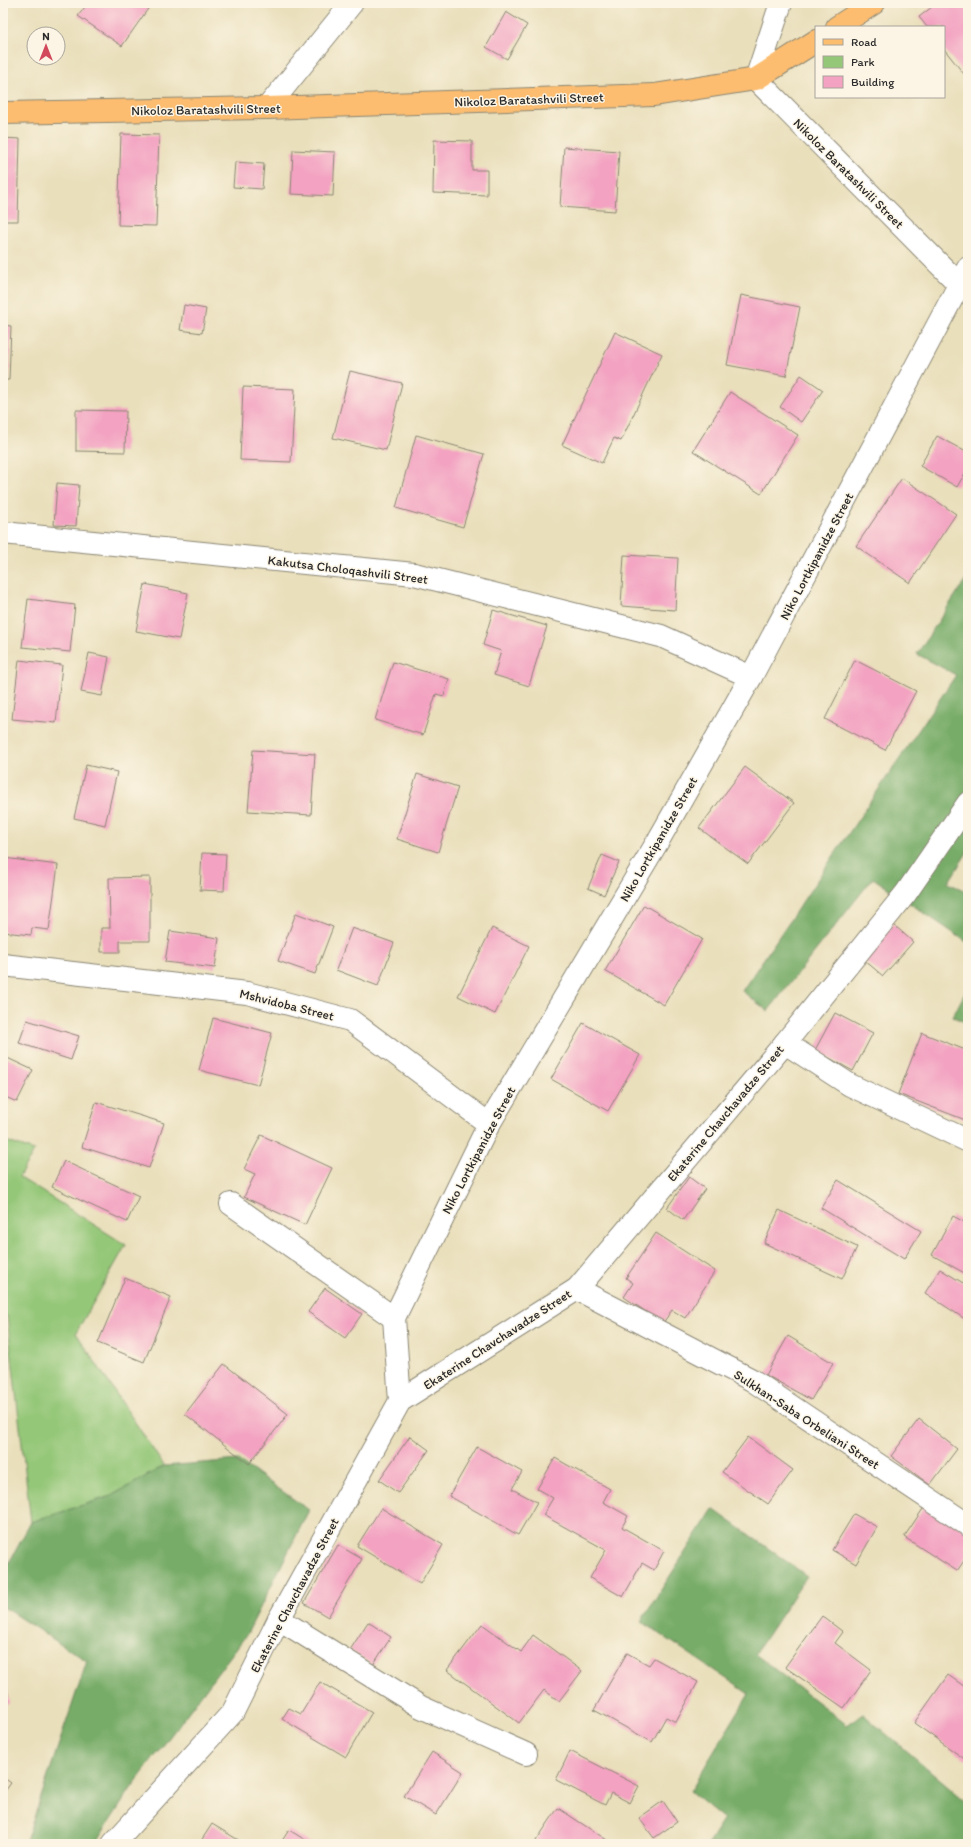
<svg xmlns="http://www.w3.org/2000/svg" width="971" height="1847" viewBox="0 0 971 1847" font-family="Itim,sans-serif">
<rect width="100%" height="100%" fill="#fcf5e5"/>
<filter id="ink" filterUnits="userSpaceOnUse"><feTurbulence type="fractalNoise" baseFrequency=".025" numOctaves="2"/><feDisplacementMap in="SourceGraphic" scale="8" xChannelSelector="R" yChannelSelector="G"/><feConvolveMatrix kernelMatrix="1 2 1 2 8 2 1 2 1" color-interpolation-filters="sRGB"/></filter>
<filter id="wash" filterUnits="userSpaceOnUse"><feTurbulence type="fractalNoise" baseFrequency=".012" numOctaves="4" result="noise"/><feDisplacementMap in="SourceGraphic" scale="16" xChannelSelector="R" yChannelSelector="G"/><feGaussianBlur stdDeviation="0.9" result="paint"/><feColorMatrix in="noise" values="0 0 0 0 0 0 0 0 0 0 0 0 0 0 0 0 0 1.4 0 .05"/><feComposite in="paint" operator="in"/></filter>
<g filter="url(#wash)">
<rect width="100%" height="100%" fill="#e9dfbb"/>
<path fill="#94c778" stroke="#607952" d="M3,1140l31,11 -15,26 107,68 -50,88 88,133 -53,30 -80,26 -24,-206h-4z"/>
<g fill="#77ac68" stroke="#516c4a">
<path d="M968,576v275l-20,32 20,9v51l-95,-65 -105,133 -26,-20 214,-316 -39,-21z"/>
<path d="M968,987v37l-15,-8z"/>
<path d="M238,1460l71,50 -62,124 -115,153 -37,57h-70l62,-183 -84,-54v-33l28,-52 80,-26 53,-30z"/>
<path d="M713,1509l94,67 -52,78 92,71 16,-11 105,90v40h-260l16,-25 -34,-28 59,-97 -108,-73z"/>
</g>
<g id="blocks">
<g fill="#f3a2c1">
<path d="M88,3h64l-30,43 -44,-30z"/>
<path d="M937,3h31v76l-24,-30v-22h-17l-8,-10z"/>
<path d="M506,12l21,13 -20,34 -21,-12z"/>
<path d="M121,134l38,1 -3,91 -38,-1z"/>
<path d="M3,138l17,1 -2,82h-15z"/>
<path d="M434,140l38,1v29h15v25l-54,-2z"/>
<path d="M564,147l55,4 -4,60 -55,-4z"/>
<path d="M293,150l42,2 -2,44 -42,-2z"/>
<path d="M235,162l29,2 -2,25 -29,-2z"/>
<path d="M741,295l59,12 -14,69 -59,-11z"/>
<path d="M184,305l22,4 -4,24 -22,-3z"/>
<path d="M3,325l8,1 -2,54h-6z"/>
<path d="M615,332l47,22 -41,87 -7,-3 -12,25 -40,-18z"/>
<path d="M350,371l52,12 -16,67 -53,-12z"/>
<path d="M801,375l22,15 -22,32 -21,-15z"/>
<path d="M243,387l52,2 -4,73 -51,-2z"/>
<path d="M730,392l68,43 -37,59 -68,-43z"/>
<path d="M76,410l50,1 -1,41 -49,-1z"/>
<path d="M416,435l68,19 -21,73 -67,-19z"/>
<path d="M937,436l31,17v15l-11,19 -37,-21z"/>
<path d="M902,478l54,36 -46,69 -54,-37z"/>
<path d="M57,483l22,2 -3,41 -22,-1z"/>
<path d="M624,555l54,3 -3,52 -54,-4z"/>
<path d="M145,584l43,9 -9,46 -43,-8z"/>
<path d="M28,599l47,6 -5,47 -48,-5z"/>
<path d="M493,610l54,16 -18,60 -35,-11 7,-24 -18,-6z"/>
<path d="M89,653l20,4 -7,39 -21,-4z"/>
<path d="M19,660l43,5 -6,58 -44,-4z"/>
<path d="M855,660l61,31 -31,59 -60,-31z"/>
<path d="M393,662l56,17 -5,17 -8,-2 -13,41 -48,-15z"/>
<path d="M253,750l62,4 -4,61 -63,-4z"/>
<path d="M86,765l31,7 -12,53 -31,-7z"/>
<path d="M745,767l49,36 -46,61 -49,-36z"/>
<path d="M417,774l41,13 -20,65 -41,-13z"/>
<path d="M202,853l24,1 -2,37 -24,-1z"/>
<path d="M602,855l17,7 -15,33 -16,-7z"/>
<path d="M4,858l54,7 -9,65 -17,-2 -1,7 -28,-3z"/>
<path d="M150,877v64h-30v11h-19v-24h9l-1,-50z"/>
<path d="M644,905l58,34 -38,66 -59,-34z"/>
<path d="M296,913l37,14 -18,47 -37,-13z"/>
<path d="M893,924l20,18 -30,34 -20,-17z"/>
<path d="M352,928l42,15 -16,43 -42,-16z"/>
<path d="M492,928l37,18 -34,68 -37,-18z"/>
<path d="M170,931l49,7 -4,30 -50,-6z"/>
<path d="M835,1013l38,20 -20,38 -38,-21z"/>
<path d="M213,1018l59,15 -14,52 -59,-15z"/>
<path d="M27,1020l52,16 -8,24 -52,-17z"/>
<path d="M583,1023l57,32 -32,56 -57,-32z"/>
<path d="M922,1033l46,18v70l-70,-27z"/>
<path d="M3,1056l30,14 -16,32 -14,-6z"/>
<path d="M96,1102l68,21 -15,45 -67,-21z"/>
<path d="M261,1135l71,33 -27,57 -61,-28 11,-23 -11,-5z"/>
<path d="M64,1161l75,35 -12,26 -75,-35z"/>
<path d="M689,1177l16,12 -22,31 -16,-12z"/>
<path d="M838,1180l83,51 -17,28 -83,-51z"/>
<path d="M779,1210l78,37 -15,32 -78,-36z"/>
<path d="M953,1216l15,8v51l-36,-20z"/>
<path d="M656,1233l59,38 -30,47 -13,-8 -9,13 -39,-26 9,-14 -7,-5z"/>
<path d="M940,1269l28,17v35l-43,-28z"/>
<path d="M125,1278l46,19 -27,65 -46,-19z"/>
<path d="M325,1288l37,26 -17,24 -37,-26z"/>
<path d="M788,1336l45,27 -22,37 -45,-25z"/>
<path d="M224,1364l64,50 -39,50 -64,-50z"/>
<path d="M919,1419l38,30 -27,36 -39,-29z"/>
<path d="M410,1436l19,14 -31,43 -19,-13z"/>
<path d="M748,1437l45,33 -25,34 -46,-32z"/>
<path d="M477,1447l45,25 -10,17 25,13 -19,33 -69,-39z"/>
<path d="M555,1458l55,31 -7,13 25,14 -6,11 42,24 -10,19 -12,-7 -19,34 -33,-19 16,-28 -63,-35 10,-17 -16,-9z"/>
<path d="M927,1503l41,28v24l-11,16 -53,-34z"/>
<path d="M381,1508l62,37 -23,39 -63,-38z"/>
<path d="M854,1514l23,13 -21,37 -24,-14z"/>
<path d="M338,1545l24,14 -34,58 -24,-14z"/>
<path d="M822,1616l21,16 -8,11 36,27 -27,38 -59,-41z"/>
<path d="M368,1622l23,15 -18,28 -23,-15z"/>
<path d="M482,1624l39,28 12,-17 49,36 -23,30 -15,-11 -25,33 -72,-53z"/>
<path d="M627,1653l22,12 5,-7 44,24 -22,40 -10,-5 -14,25 -58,-32z"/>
<path d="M948,1675l20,14v68l-2,3 -52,-37z"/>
<path d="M3,1676h3l3,28h-6z"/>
<path d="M320,1682l52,30 -26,45 -64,-38 7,-11 12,6z"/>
<path d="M570,1751l69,35 -9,17 -19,-10 -6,12 -49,-25z"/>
<path d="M432,1752l31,20 -27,43 -32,-19z"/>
<path d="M3,1777l8,6 -8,11z"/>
<path d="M663,1801l14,21 -23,16 -15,-20z"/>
<path d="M558,1808l55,36h-79z"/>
<path d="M212,1824l33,20h-46z"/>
<path d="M289,1830l23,14h-32z"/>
</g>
</g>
</g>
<g filter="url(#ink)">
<use href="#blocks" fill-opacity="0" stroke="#8a8573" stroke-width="1"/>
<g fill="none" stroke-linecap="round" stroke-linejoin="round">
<defs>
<g id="minor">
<path d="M781,3l-25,76 203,205 9,5"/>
<path d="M267,108l85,-105"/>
<path d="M3,533l411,41 247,62 90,41"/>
<path d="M3,965l244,28 103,27 139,104"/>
<path d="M785,1043l65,42 118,56"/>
<path d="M231,1204l163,114"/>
<path d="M577,1289l175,91 216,145"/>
<path d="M400,1401l-6,-83 95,-194 169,-283 93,-164 217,-409"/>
<path d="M279,1619l142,88 105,47"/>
<path d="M113,1844l120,-132 46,-93 121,-218 177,-112 208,-246 121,-150 62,-90"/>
</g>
<g id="major">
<path d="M837,27l37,-24"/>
<path d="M3,113l264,-5 387,-13 102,-16 60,-38"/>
</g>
</defs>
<use href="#minor" stroke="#8a8573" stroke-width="24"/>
<use href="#major" stroke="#8a8573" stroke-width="24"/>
<use href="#minor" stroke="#fff" stroke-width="22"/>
<use href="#major" stroke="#fcbd6f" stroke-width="22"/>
</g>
</g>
<g text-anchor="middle" stroke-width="3" stroke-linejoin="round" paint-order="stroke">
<g font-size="13" fill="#2b2b2b" stroke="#fcf5e5">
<text transform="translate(529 99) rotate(-2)" y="5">Nikoloz Baratashvili Street</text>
<text transform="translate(206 109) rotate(-1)" y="5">Nikoloz Baratashvili Street</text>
<text transform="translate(849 173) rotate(45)" y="5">Nikoloz Baratashvili Street</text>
<text transform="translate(816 556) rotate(-62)" y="5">Niko Lortkipanidze Street</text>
<text transform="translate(348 569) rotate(7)" y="5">Kakutsa Choloqashvili Street</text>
<text transform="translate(658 839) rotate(-60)" y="5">Niko Lortkipanidze Street</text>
<text transform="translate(287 1004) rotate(14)" y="5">Mshvidoba Street</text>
<text transform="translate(725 1113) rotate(-50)" y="5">Ekaterine Chavchavadze Street</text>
<text transform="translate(478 1150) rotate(-62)" y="5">Niko Lortkipanidze Street</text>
<text transform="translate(497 1339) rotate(-33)" y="5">Ekaterine Chavchavadze Street</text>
<text transform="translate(807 1419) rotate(33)" y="5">Sulkhan-Saba Orbeliani Street</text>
<text transform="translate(294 1595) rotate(-62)" y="5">Ekaterine Chavchavadze Street</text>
</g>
</g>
<rect width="971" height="1847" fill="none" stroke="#fcf5e5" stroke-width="16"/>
<rect x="815" y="26" width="130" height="72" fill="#fcf5e5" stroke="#a8a49b"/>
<rect x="823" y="39" width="20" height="6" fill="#fcbd6f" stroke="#a8a49b"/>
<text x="851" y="46" font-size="12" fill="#2b2b2b">Road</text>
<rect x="823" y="56" width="20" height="12" fill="#94c778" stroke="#a8a49b"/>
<text x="851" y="66" font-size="12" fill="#2b2b2b">Park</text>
<rect x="823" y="76" width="20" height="12" fill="#f3a2c1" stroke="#a8a49b"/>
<text x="851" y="86" font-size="12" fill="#2b2b2b">Building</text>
<g transform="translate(46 46)"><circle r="19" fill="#fcf5e5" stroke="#a8a49b"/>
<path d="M0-3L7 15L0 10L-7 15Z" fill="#d1495b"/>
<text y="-6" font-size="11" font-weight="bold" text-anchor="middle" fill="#2b2b2b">N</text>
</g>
</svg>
